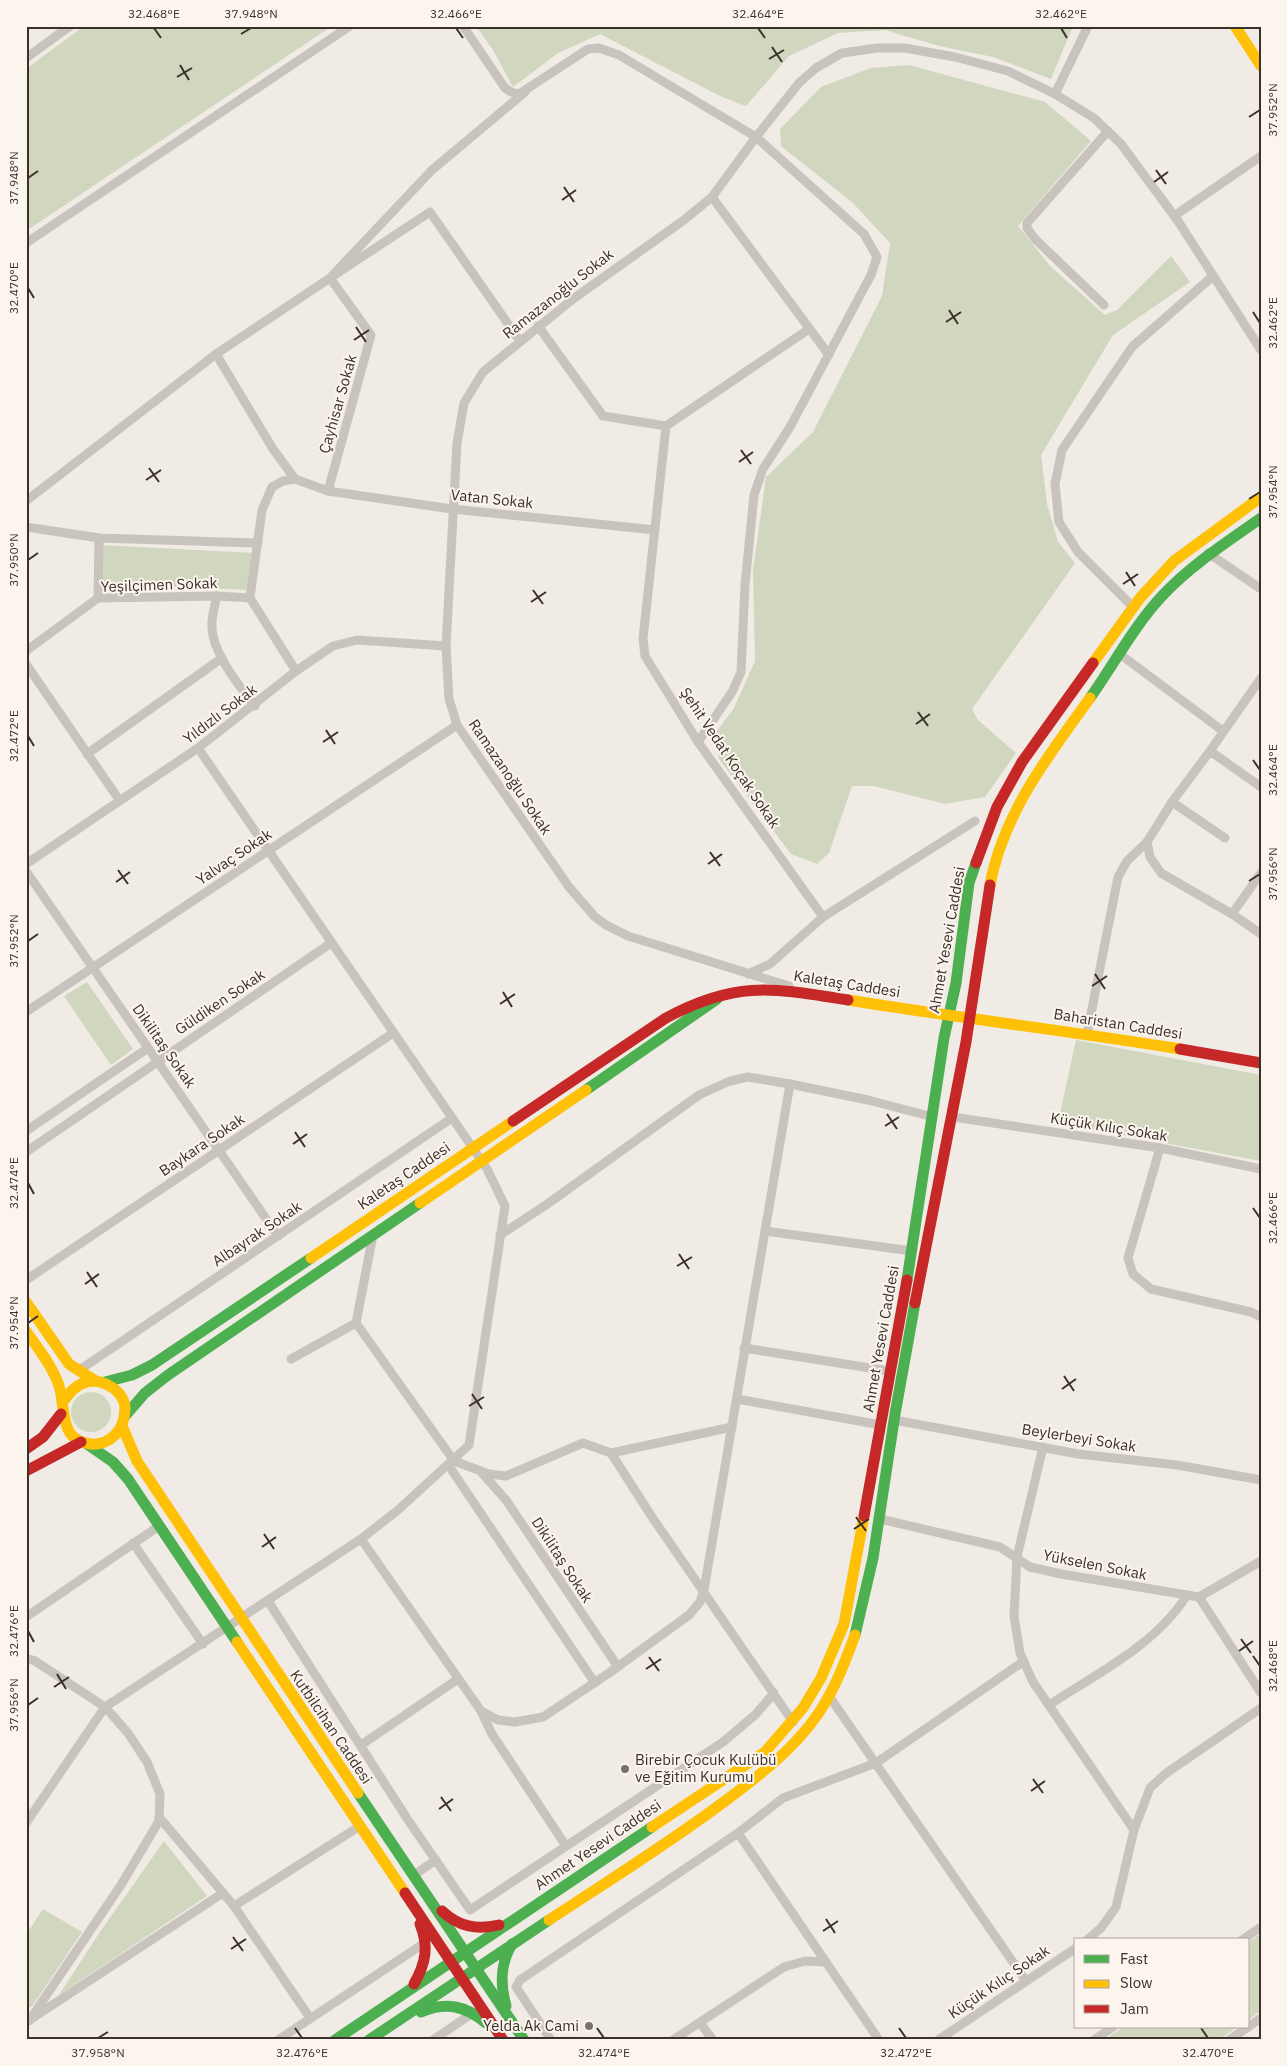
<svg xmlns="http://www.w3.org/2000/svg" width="1287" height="2066" viewBox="0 0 1287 2066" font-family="'IBM Plex Sans',sans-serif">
<rect width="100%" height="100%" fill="#f0ebe5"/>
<g fill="#d1d6bf">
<path d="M84,26h248l-306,205v-162z"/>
<path d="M476,26h597l-22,53 -58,-22 -54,-11 -54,-16 -47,3 -49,23 -43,50 -24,-9 -122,-63 -42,19 -45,34 -20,-37z"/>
<path d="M909,65l136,37 46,39 -73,85 32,40 55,49 12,-5 54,-54 19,26 -77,53 -72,120 6,49 11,38 17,21 -103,146 6,11 38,33 -31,44 -40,7 -71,-18h-22l-23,67 -12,11 -26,-10 -72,-95 -3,-27 18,-24 21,-47 -2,-91 13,-93 47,-45 69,-136 8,-53 -37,-40 -72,-57 -1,-17 41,-42 50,-19z"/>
<path d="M101,545l153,8 -4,37 -151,-6z"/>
<path d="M87,982l46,67 -22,16 -47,-69z"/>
<path d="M1076,1040l185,35v86l-203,-38z"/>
<circle cx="91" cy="1412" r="20"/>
<path d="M164,1841l43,55 -148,99 41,-63z"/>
<path d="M43,1909l39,23 -49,73 -7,5v-75z"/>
<path d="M1261,1934v77l-13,9v-78z"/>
<path d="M1123,2027h114l-18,13h-114z"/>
</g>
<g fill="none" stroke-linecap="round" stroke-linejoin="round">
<g stroke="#c9c3be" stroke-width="9">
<path d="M463,26l42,62 6,4 8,2 69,-45 11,-1 20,7 137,82 108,97 13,23 -6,18 -81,152 -27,42 -9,26 -9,90 -4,87 -9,20 -34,50"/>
<path d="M26,58l44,-32"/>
<path d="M1055,94l33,-68"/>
<path d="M712,197l117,158"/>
<path d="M1174,216l87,-60"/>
<path d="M26,243l324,-217"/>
<path d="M1104,305l-69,-66 -8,-11v-5l81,-92"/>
<path d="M538,326l65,90 63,10"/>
<path d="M216,354l57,95 22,30"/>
<path d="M666,426l-23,213 2,17 53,86 125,175"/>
<path d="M666,426l143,-97"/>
<path d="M328,491l43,-156 -41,-57 100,-66 90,129"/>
<path d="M26,501l190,-147 114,-76 102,-108 93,-78"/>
<path d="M26,527l73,11 159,5"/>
<path d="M1208,553l53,36"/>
<path d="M217,596c-2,9 -5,18 -5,27 -2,27 27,63 43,83"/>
<path d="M98,598l1,-60"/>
<path d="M1133,607l-55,-55 -19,-30 -4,-38 7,-34 70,-103 81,-71"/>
<path d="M26,651l72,-53 119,-2 33,2"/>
<path d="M1121,655l102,76"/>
<path d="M26,664l94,137"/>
<path d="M296,671l-46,-73 12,-88 10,-23 11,-6 12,-2 33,12 124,18 203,21"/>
<path d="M1210,751l51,-73"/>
<path d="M87,754l135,-96"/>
<path d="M1261,787l-51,-36 -38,51 -25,40 3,15 11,16 71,41 29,-41"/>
<path d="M1172,802l53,36"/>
<path d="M26,864l172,-116 98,-77 37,-25 24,-6 89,6"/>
<path d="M26,871l252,365"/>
<path d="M1232,914l29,20"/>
<path d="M748,974l22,-10 53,-47 152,-96"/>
<path d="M789,986l-161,-50 -22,-11 -11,-8 -26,-30 -112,-162 -8,-26 -3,-53 11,-203 7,-40 19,-31 90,-73 111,-79 28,-23 44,-60 43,-54 17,-15 26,-15 35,-5h28l50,9 53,14 47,23 39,24 27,26 57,77 83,129"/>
<path d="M26,1012l431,-287"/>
<path d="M1087,1034l31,-157 9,-16 20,-19"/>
<path d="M953,1117l207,31 101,21"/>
<path d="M26,1131l122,-83"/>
<path d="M1160,1148l-32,110 5,16 18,15 100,23 10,5"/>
<path d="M26,1152l305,-209"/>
<path d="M765,1231l147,20"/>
<path d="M500,1235l46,-30 153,-110 31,-14 18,-4 42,7 78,16 65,17"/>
<path d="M26,1280l367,-247"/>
<path d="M356,1323l98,138"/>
<path d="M744,1348l145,23"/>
<path d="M291,1359l65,-36 17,-88"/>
<path d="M78,1371l374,-253"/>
<path d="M737,1399l144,26"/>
<path d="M894,1420l184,34 99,11 84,15"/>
<path d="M1043,1447l-26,110 -3,59 6,37 13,29 101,148"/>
<path d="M611,1453l41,64 141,205"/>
<path d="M454,1461l35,13 17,2 77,-33 28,10 121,-26"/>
<path d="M449,1466l146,217"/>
<path d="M482,1473l24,27 112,167"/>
<path d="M880,1519l120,28 30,20 31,7 138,23 62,96"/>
<path d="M361,1539l120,172 11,23 74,112"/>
<path d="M133,1543l70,101"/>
<path d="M1199,1597l62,-36"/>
<path d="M268,1601l140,219 62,90 253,-168 32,-27 19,-22"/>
<path d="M26,1617l133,-91"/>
<path d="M26,1658l9,3 70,46 23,26 19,29 13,32 -1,27 -38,64 -92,136"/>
<path d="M829,1696l197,285"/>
<path d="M1049,1705c47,-31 107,-60 138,-110"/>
<path d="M481,1711l17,9 17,2 28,-5 66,-44 80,-58 11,-13 4,-12 86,-506"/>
<path d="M361,1745l97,-66"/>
<path d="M159,1817l75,89 76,112"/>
<path d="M26,1823l79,-116 256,-168 37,-29 71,-65 36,-239 -18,-37 -19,-28 -270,-393"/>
<path d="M738,1833l141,207"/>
<path d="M414,1875l22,-15"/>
<path d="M234,1906l126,-80"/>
<path d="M1087,1940l14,-12 15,-21 18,-77 16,-42 15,-14 96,-66"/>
<path d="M1242,1940l19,-13"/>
<path d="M31,2019l192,-126"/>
<path d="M700,2023l13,17"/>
<path d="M1248,2027l13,-9"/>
<path d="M278,2040l148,-98"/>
<path d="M433,2040l41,-28"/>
<path d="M551,2040l-35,-53 4,-7 218,-147 45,-35 93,-35 148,-102"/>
<path d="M673,2040l111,-73 21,-6 21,1"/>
<path d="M938,2040l138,-92"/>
<path d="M1094,2040l19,-13"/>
<path d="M1229,2040l19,-13"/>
</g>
<g stroke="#4caf50" stroke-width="11">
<path d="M1090,698c24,-34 44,-72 72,-102 29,-31 65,-54 99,-78"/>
<path d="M586,1090l131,-91"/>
<path d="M907,1280l37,-242 12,-55 13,-100 7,-20"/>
<path d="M105,1382l27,-7 20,-10 159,-107"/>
<path d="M125,1416l20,-23 23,-18 252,-172"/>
<path d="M87,1444l26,18 15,17 109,163"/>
<path d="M855,1635l18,-77 22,-144 20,-111"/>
<path d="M358,1793l166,247"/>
<path d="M506,2006c-6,-22 -6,-42 6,-62"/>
<path d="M421,2012c25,-11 45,-6 65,11"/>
<path d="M335,2040l317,-213"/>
<path d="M369,2040l180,-120"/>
</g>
<g stroke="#ffc107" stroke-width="11">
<path d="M1235,26l26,40"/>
<path d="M1093,663l47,-65 34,-37 87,-64"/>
<path d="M990,885c13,-71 58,-129 100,-187"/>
<path d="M848,1000c111,18 221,31 332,49"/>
<path d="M420,1203l166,-113"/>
<path d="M311,1258l202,-137"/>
<path d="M26,1302l43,62 25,16"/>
<path d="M26,1331c11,16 25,33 32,52 9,23 -1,58 33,61 9,1 18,-3 24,-9 7,-7 10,-18 10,-28 -2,-18 -25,-30 -41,-24 -10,3 -16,12 -22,20"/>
<path d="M122,1426l15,35 221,332"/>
<path d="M237,1642l168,251"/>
<path d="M652,1827l113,-75 38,-44 18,-30 23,-54 20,-108"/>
<path d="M549,1920c59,-39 119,-76 176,-119 34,-25 69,-52 93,-87 17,-25 27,-52 37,-79"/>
</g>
<g stroke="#c62828" stroke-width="11">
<path d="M976,863l21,-56 25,-45 71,-99"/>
<path d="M1180,1049l81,14"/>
<path d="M513,1121l153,-103c70,-38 107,-30 182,-18"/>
<path d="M915,1303l51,-261 24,-157"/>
<path d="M26,1449l17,-12 18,-23"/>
<path d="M26,1471l55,-29"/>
<path d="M864,1516l43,-236"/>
<path d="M405,1893l98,147"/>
<path d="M442,1911c17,16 35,19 57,14"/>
<path d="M414,1984c12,-21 15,-38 6,-60"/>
</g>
</g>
<path fill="none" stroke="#3b302b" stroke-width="2" d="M154,28l7,10M456,28l7,10M758,28l7,10M1061,28l6,10M241,34l10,-6M772,47l10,15M769,59l15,-9M180,65l9,15M177,77l15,-9M1249,117l11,-7M1156,170l10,14M28,178l10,-7M1154,182l14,-10M564,187l10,15M562,200l14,-10M28,288l6,10M949,310l9,14M1253,312l7,11M946,322l15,-10M356,327l10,15M354,340l15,-10M741,450l10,14M739,462l14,-10M149,468l10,14M146,480l15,-10M1249,499l11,-7M28,560l10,-7M1126,572l9,14M1123,584l15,-10M533,590l10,14M531,602l15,-10M918,712l10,14M916,724l14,-10M326,730l9,14M28,736l6,10M323,742l15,-10M1253,760l7,10M710,852l10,14M708,864l14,-10M118,870l10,14M1249,881l11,-7M116,882l14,-10M28,941l10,-7M1095,974l10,15M1092,986l15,-10M503,992l9,15M500,1004l15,-10M887,1114l10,15M885,1126l14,-9M295,1132l10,15M293,1144l14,-10M28,1183l6,11M1253,1208l7,10M679,1254l10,15M677,1266l15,-9M87,1272l10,15M85,1284l14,-10M28,1323l10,-7M1064,1376l10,15M1062,1389l14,-10M472,1394l10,15M469,1406l15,-9M856,1517l10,14M854,1529l15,-10M264,1534l10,15M262,1547l14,-10M28,1631l6,11M1241,1639l10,14M1239,1651l14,-10M1253,1656l7,10M649,1657l10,14M646,1669l15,-10M57,1674l9,15M54,1687l15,-10M28,1705l10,-7M1033,1779l10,14M1031,1791l14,-10M441,1797l10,14M439,1809l14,-10M826,1919l9,14M823,1931l15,-10M233,1937l10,14M231,1949l15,-10M295,2028l7,10M597,2028l7,10M899,2028l7,10M1201,2028l7,10M98,2038l10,-6"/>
<g fill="#7a716c" stroke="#fbf5ee" stroke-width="2">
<circle cx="625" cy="1769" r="5"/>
<circle cx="589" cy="2026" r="5"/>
</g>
<g text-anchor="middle" stroke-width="4" stroke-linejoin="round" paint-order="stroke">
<g font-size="15" fill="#3b302b" stroke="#fbf5ee">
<text transform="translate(558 294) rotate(-38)" y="5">Ramazanoğlu Sokak</text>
<text transform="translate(338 404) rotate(-74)" y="5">Çayhisar Sokak</text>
<text transform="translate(492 499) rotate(6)" y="5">Vatan Sokak</text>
<text transform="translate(159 585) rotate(-2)" y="5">Yeşilçimen Sokak</text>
<text transform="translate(220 714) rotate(-37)" y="5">Yıldızlı Sokak</text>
<text transform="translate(730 758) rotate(56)" y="5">Şehit Vedat Koçak Sokak</text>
<text transform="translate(510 777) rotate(56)" y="5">Ramazanoğlu Sokak</text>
<text transform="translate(234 857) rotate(-34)" y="5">Yalvaç Sokak</text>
<text transform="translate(947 940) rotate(-80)" y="5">Ahmet Yesevi Caddesi</text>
<text transform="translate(847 984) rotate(9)" y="5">Kaletaş Caddesi</text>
<text transform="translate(220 1002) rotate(-34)" y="5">Güldiken Sokak</text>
<text transform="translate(1118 1024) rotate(9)" y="5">Baharistan Caddesi</text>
<text transform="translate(164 1046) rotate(55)" y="5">Dikilitaş Sokak</text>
<text transform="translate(1109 1127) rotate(9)" y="5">Küçük Kılıç Sokak</text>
<text transform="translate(202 1145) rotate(-34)" y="5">Baykara Sokak</text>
<text transform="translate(404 1176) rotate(-34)" y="5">Kaletaş Caddesi</text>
<text transform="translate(257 1234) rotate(-34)" y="5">Albayrak Sokak</text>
<text transform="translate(881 1339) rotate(-80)" y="5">Ahmet Yesevi Caddesi</text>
<text transform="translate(1079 1438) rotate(9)" y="5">Beylerbeyi Sokak</text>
<text transform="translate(562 1560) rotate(57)" y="5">Dikilitaş Sokak</text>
<text transform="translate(1095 1565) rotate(11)" y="5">Yükselen Sokak</text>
<text transform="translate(331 1727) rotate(56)" y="5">Kutbilcihan Caddesi</text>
<text transform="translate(598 1845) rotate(-34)" y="5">Ahmet Yesevi Caddesi</text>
<text transform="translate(999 1982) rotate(-34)" y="5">Küçük Kılıç Sokak</text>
</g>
<g font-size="15" fill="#3b302b" stroke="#fbf5ee" text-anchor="start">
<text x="635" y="1765">Birebir Çocuk Kulübü<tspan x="635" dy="17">ve Eğitim Kurumu</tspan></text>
<text x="579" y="2031" text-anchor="end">Yelda Ak Cami</text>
</g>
</g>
<rect width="1287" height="2066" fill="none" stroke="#fbf5ee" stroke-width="55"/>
<rect x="1074" y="1938" width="175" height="90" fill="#fbf5ee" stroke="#aea6a0"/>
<rect x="1084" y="1955" width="25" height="8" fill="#4caf50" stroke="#aea6a0"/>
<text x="1120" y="1964" font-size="15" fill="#3b302b">Fast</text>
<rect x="1084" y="1980" width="25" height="8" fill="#ffc107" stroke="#aea6a0"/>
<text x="1120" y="1988" font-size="15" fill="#3b302b">Slow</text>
<rect x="1084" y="2005" width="25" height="8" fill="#c62828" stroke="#aea6a0"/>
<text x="1120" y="2014" font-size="15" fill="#3b302b">Jam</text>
<rect x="28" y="28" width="1232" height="2010" fill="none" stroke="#3b302b" stroke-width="2"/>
<g font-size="12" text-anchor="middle" fill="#3b302b">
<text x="154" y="18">32.468°E</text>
<text x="251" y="18">37.948°N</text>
<text x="456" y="18">32.466°E</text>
<text x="758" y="18">32.464°E</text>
<text x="1061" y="18">32.462°E</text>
<text transform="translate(1273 110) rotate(-90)" y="4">37.952°N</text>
<text transform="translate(14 178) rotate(-90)" y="4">37.948°N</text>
<text transform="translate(14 288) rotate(-90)" y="4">32.470°E</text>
<text transform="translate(1273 323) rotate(-90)" y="4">32.462°E</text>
<text transform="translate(1273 492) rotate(-90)" y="4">37.954°N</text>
<text transform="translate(14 560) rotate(-90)" y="4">37.950°N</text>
<text transform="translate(14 736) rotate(-90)" y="4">32.472°E</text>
<text transform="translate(1273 770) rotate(-90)" y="4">32.464°E</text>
<text transform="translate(1273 874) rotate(-90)" y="4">37.956°N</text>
<text transform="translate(14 941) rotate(-90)" y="4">37.952°N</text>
<text transform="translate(14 1183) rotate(-90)" y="4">32.474°E</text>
<text transform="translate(1273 1218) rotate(-90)" y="4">32.466°E</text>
<text transform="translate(14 1323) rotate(-90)" y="4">37.954°N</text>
<text transform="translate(14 1631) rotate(-90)" y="4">32.476°E</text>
<text transform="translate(1273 1666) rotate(-90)" y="4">32.468°E</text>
<text transform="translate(14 1705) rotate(-90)" y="4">37.956°N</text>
<text x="98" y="2057">37.958°N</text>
<text x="302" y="2057">32.476°E</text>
<text x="604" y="2057">32.474°E</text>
<text x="906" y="2057">32.472°E</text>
<text x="1208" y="2057">32.470°E</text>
</g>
</svg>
